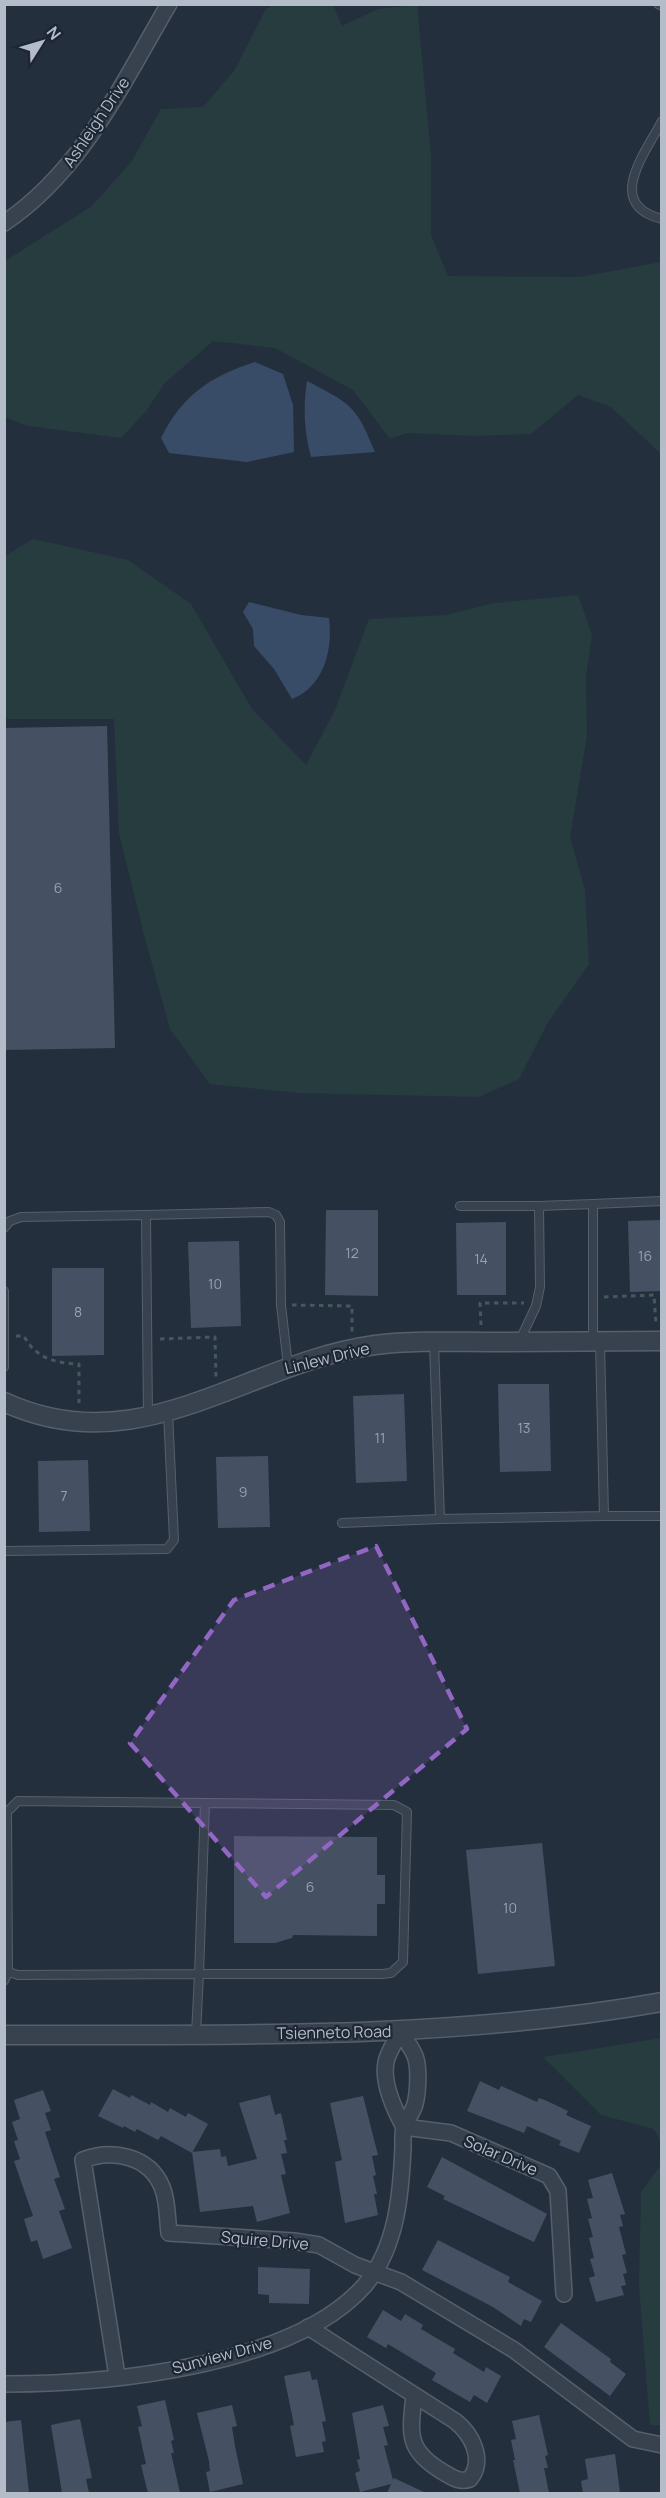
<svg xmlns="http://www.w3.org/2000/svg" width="666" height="2498" viewBox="0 0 666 2498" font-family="Manrope,sans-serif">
<rect width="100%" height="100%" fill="#242f3e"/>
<g fill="#263c3f">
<path d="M274,4l59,1 9,21 36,-17 39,-4 14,149v81l17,41 132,1 81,-15v192l-50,-47 -33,-12 -47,39 -56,2 -68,-3 -17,6 -37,-49 -78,-42 -62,-7 -49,43 -17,26 -26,28 -93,-12 -23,-9v-156l87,-55 40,-45 29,-52 42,-2 31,-36 32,-62z"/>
<path d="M33,539l95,21 63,44 61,105 54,56 29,-55 34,-91 77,-4 48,-12 84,-8 14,40 -6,41 1,60 -17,101 15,53 4,74 -42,60 -28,55 -40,18 -180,-4 -89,-9 -40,-55 -26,-94 -25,-102 -5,-114h-109v-163z"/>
<path d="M661,2038v104l-7,-13 -53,-14 -58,-58z"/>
<path d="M661,2165l1,260h-12l-11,-139 2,-94z"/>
</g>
<g fill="#394c67">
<path d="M255,362l28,12 10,31 1,47 -47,10 -78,-9 -8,-15c21,-43 50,-62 94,-76z"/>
<path d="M307,381c44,23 49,24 68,71l-64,5c-7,-26 -8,-50 -4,-76z"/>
<path d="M249,602l52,13 28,3c4,32 -5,68 -37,81l-18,-30 -20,-23 -1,-17 -10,-17z"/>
</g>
<g fill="#455162">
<path d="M107,726l8,322 -111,2v-322z"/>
<path d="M326,1210h52v86l-53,-1z"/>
<path d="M662,1220v71l-32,1 -2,-71z"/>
<path d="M506,1222v73h-49l-1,-72z"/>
<path d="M239,1241l2,85 -50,2 -3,-86z"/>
<path d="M52,1268h52v87l-52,1z"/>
<path d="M498,1384h51l2,87 -51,1z"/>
<path d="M404,1394l3,87 -51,2 -3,-87z"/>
<path d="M268,1456l2,71 -52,1 -2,-71z"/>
<path d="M88,1460l2,71 -51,1 -1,-71z"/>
<path d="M234,1836l143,1v38h8v29h-8v32l-84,-1 -1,3 -17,5h-41z"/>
<path d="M542,1843l13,123 -77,8 -12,-124z"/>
<path d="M480,2081l19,9 2,-4 36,16 2,-4 8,3 21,10 -2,4 25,11 -12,27 -20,-8 2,-4 -34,-15 -3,7 -57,-22z"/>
<path d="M113,2089l17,9 1,-3 19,10 1,-3 17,10 2,-4 16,9 2,-4 20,11 -16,29 -31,-17 -3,4 -21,-11 -2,3 -11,-6 -1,2 -25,-12z"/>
<path d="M43,2090l8,21 -6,2 6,17 -6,2 15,45 -6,2 11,30 -6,2 13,37 -29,11 -6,-19 -6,2 -7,-23 9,-3 -19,-55 6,-2 -6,-18 4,-1 -6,-18 8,-3 -6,-19z"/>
<path d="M270,2095l5,20 6,-2 6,27h-3l3,13 -6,1 5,20 -5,1 9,38 -33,9 -4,-16 -53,6 -8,-60 28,-3 1,8 5,-1 2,10 29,-7 -18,-56z"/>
<path d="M363,2096l15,59 -6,1 4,19 -3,1 4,18h-3l4,21 -33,8 -10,-61 7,-2 -12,-57z"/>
<path d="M442,2157l105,57 -13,28 -91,-43 2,-3 -18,-9z"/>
<path d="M612,2173l13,41 -5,1 3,11 -4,1 7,27 -4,1 5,18 -4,1 3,11 -5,1 3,9 -28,7 -7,-24 6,-2 -5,-17 4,-1 -5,-20 4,-1 -5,-18 4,-1 -5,-19 6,-1 -5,-18z"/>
<path d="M438,2240l72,37 -2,5 34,19 -11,21 -7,-3 -3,7 -28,-19 -71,-37z"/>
<path d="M258,2267l52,2 -1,35 -40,-1v-8l-11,-1z"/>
<path d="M383,2310l18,11 4,-7 18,11 -2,4 34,20 -2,4 31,19 2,-5 15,9 -14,27 -13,-8 -4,7 -38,-22 4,-7 -48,-29 -2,4 -19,-11z"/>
<path d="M561,2323l50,36 -1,3 16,12 -16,22 -66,-49z"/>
<path d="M310,2371l2,9 5,-1 9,42 -4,1 4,19 -4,1 2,10 -28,5 -6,-31 4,-1 -10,-49z"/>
<path d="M165,2400l9,40 -3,1 3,12h-3l9,40h-32l-7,-28 5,-1 -8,-37 4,-1 -5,-20z"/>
<path d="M232,2405l5,21 -5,1 3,19 8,38 -33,8 -4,-20 4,-1 -1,-10 -12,-48z"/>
<path d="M383,2405l6,21 -6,1 5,18 -4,1 9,34 1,-2 32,15h-39l4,-9 -31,8 -5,-19 5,-2 -3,-11 3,-1 -8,-46z"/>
<path d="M539,2415l9,40 -3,1 3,12h-4l5,25h-29l-7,-33h2l-4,-20 5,-1 -4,-18z"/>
<path d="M80,2419l12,59 -6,1 3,14h-27l-11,-68z"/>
<path d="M21,2420l8,73h-25v-71z"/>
<path d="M615,2454l5,39h-37l-2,-12 7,-2 -3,-20z"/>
</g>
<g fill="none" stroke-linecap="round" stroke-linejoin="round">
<defs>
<g id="service">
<path d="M658,4l4,2"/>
<path d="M662,121c-17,33 -58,83 0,98"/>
<path d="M593,1204l69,-3"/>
<path d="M460,1206h79"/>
<path d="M146,1215l123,-3 7,3 4,7 1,83 7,61"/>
<path d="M4,1228l6,-7 11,-4 125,-2 2,201"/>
<path d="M4,1291v76"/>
<path d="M520,1340l16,-34 4,-19 -1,-81 54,-2v137"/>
<path d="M434,1342l6,177 164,-3 -4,-174"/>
<path d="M604,1516h58"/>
<path d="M342,1523l98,-4"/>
<path d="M4,1551l163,-2 7,-9 -6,-127"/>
<path d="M4,1981l4,-9"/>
<path d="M196,2034l3,-60 -181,1 -10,-3 -1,-160 11,-11 187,2 -6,171h183l9,-1 12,-11 4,-150 -13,-7 -189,-2"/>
</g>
<g id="minor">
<path d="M4,223c78,-52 119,-141 165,-219"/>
<path d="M400,2031c-4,10 -12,21 -14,31 -4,21 8,47 18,65"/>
<path d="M404,2127l47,6 98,43 9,15 6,103"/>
<path d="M308,2327l147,94c17,13 30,39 15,58 -11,4 -18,-2 -27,-7 -37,-22 -33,-38 -29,-77"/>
<path d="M117,2376l-34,-216c28,-11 66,-5 79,27 6,14 5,31 7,46l125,8 25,4 36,20 46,17 113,68 119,89 29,6"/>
<path d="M4,2384c104,0 289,-17 361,-99 32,-38 36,-91 38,-138 0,-7 -1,-16 2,-23 3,-7 8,-12 10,-20 3,-11 4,-34 1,-45 -2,-9 -11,-19 -16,-28"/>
</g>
<g id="tertiary">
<path d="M4,1402c137,63 240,-39 371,-57 41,-5 82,-3 123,-3 54,0 109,-1 164,-1"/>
<path d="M4,2035c220,-1 440,6 658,-33"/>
</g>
</defs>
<use href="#service" stroke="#565f6c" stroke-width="10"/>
<use href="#minor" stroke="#565f6c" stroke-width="18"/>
<use href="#tertiary" stroke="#565f6c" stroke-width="21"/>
<g stroke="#44595c" stroke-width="3" stroke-dasharray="4.5 4.5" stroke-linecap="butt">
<path d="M604,1297l50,-2 2,30"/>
<path d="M292,1305l60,1v26"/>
<path d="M481,1325l-1,-22h44"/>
<path d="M16,1336h8c12,23 32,27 55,28v39"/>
<path d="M160,1339l55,-2 1,41"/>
</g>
<use href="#service" stroke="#38414e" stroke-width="8"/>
<use href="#minor" stroke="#38414e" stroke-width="15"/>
<use href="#tertiary" stroke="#38414e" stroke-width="18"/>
</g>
<path fill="#9266c3" fill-opacity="0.2" stroke="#9266c3" stroke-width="4.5" stroke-dasharray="12 8" stroke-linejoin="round" d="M376,1546l91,183 -201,168 -136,-154 104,-143z"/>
<g text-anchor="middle" stroke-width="4.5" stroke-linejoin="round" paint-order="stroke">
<g font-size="14" fill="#98a1af">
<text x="58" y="893">6</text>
<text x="352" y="1258">12</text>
<text x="645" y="1261">16</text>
<text x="481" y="1264">14</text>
<text x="215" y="1289">10</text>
<text x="78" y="1317">8</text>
<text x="524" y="1433">13</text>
<text x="380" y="1443">11</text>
<text x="243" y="1497">9</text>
<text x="64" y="1501">7</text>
<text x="310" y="1892">6</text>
<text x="510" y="1913">10</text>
</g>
<g font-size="16" fill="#b4bcc9" stroke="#1d2633">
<text transform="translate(96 122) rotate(-56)" y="6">Ashleigh Drive</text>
<text transform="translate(327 1358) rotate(-14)" y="6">Linlew Drive</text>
<text transform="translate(334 2032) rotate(-1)" y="6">Tsienneto Road</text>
<text transform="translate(501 2155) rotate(23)" y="6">Solar Drive</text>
<text transform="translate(265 2240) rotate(5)" y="6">Squire Drive</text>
<text transform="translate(222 2355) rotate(-15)" y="6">Sunview Drive</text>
</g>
</g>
<rect width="666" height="2498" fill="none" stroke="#b4bcc9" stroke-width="12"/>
<g transform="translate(42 42) rotate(53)" stroke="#1d2633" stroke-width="4.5" paint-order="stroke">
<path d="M0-4.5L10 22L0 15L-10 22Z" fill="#b4bcc9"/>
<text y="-9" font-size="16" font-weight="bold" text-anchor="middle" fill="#b4bcc9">N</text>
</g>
</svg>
